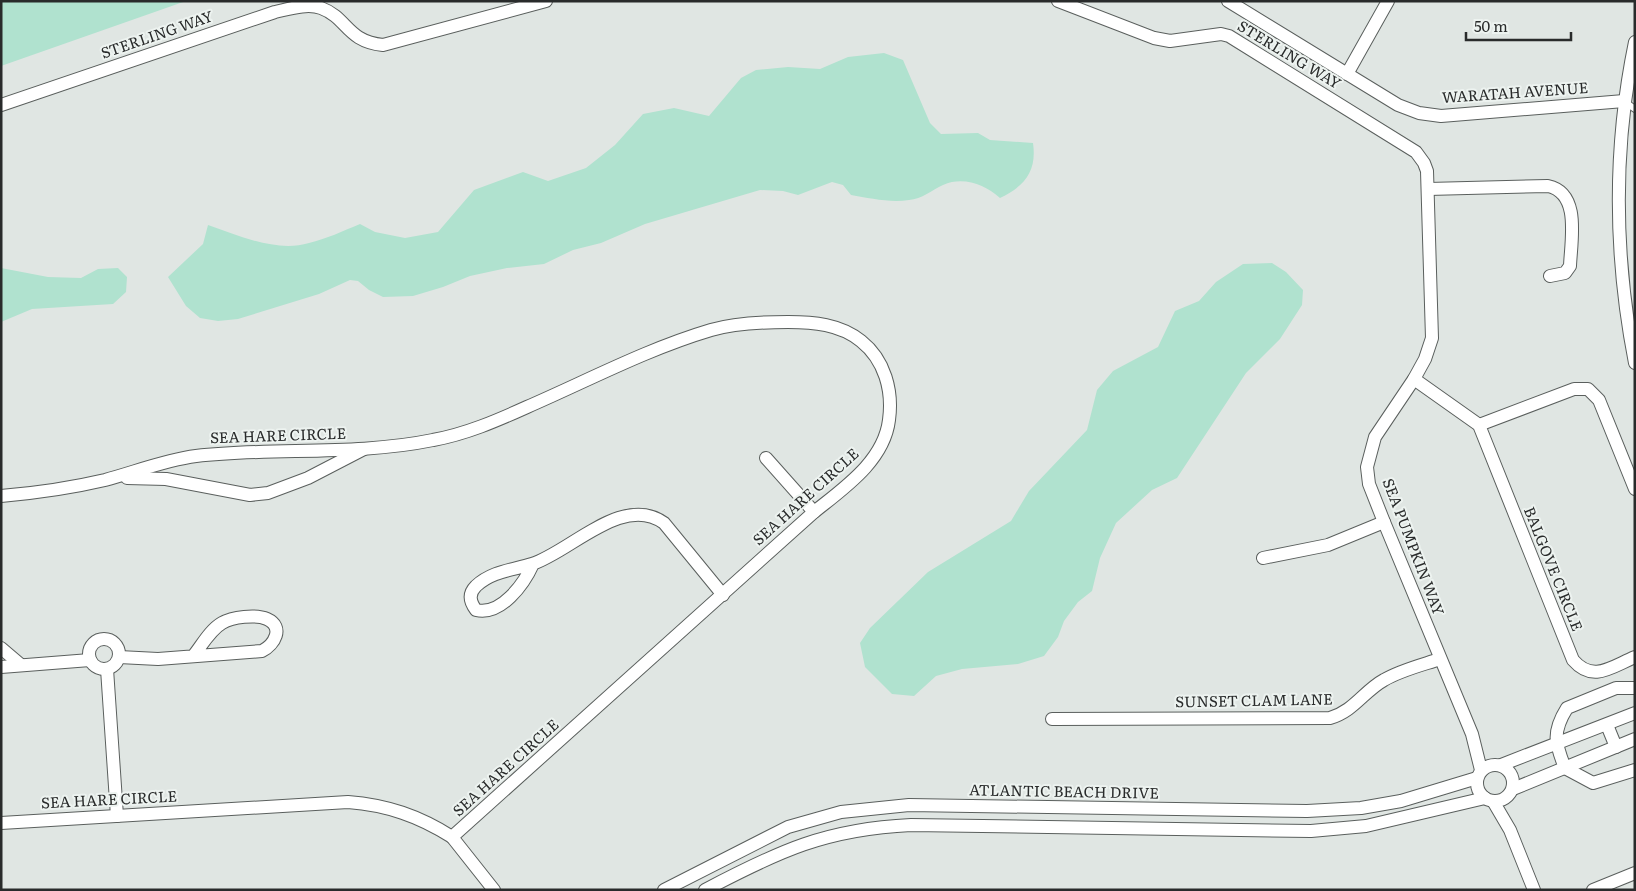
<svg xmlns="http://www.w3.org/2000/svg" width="1636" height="891" viewBox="0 0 1636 891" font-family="Literata,serif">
<rect width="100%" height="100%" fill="#e0e6e3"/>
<g fill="#b0e2cf">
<path d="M1,1h185l-185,65z"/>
<path d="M884,53l19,7 27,63 11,11 37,-1 12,7 43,3c4,28 -8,43 -33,55 -15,-13 -36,-22 -57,-13 -11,5 -21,14 -34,15 -19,3 -40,-2 -58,-5l-8,-10 -11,-3 -34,13 -15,-4 -23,-1 -115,34 -44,19 -28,7 -29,14 -37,4 -37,8 -27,11 -30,9 -30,1 -14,-7 -11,-9 -8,-1 -31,14 -81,25 -20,2 -18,-3 -14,-12 -18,-29 35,-33 5,-19c30,10 68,28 101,18 17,-4 34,-12 51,-19l15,8 30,6 33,-6 36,-42 49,-18 25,9 38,-13 29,-23 28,-31 31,-6 35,8 32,-38 15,-8 32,-3 32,2 28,-12z"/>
<path d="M1272,263l14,9 17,18 -1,15 -22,34 -34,34 -69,105 -25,12 -36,33 -16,35 -8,33 -14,11 -14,19 -6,16 -14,19 -26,8 -56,5 -26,7 -22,20 -22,-2 -27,-27 -5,-24 10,-15 58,-56 83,-51 18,-30 58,-61 10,-40 16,-19 45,-24 17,-36 24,-10 17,-19 27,-18z"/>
<path d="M1,268l47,9 33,1 17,-9 20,-1 9,9 -1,15 -13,12 -81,5 -31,13z"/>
</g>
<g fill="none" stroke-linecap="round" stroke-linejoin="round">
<defs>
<path id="lane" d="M1625,102l10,7"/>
<g id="street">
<path d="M1058,1l96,37 16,3 51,-7 8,2 187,116 8,11 3,8 5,167 -7,21 -11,20 -39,58 -8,30 2,17 15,38 88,212 9,36"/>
<path d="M1228,1l170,104 21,8 22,3 183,-15"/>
<path d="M1635,42c-22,106 -21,214 0,321"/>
<path d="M1347,74l41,-73"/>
<path d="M1,105l274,-93c14,-3 32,-9 46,-4 27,10 25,33 62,37l163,-44"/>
<path d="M1428,189l120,-3c33,7 23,54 22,80l-5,7 -15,3"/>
<path d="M1414,379l65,46 94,235c20,23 38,7 62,-3"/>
<path d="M1479,425l95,-36h14l11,11 36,89"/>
<path d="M766,458l48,54"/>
<path d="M127,478l39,1 84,16 18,-2 40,-15 56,-29"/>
<path d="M1,496c35,-3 70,-8 104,-16 30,-8 60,-20 91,-24 79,-9 159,0 237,-16 33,-6 63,-19 94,-33 60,-26 120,-58 184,-77 24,-7 51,-8 77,-8 25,0 52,2 73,19 24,19 32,50 28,79 -5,41 -45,68 -75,92l-362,325 42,53"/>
<path d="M1263,558l65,-13 56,-23"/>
<path d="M533,564c-9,20 -32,52 -57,46 -6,-8 -8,-16 0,-24 16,-15 37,-16 56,-22 38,-12 91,-71 132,-41l59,72"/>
<circle cx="104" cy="654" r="15"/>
<path d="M1,648l20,17"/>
<path d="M119,657l39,2 104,-8c12,-6 23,-24 5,-32 -11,-5 -35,-2 -45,4 -12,7 -20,22 -28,32"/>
<path d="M1,667l89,-7"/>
<path d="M107,669l10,147"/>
<path d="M1635,688h-19l-49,20c-15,24 -12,35 -2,60l28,15 42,-13"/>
<path d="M1052,719l278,-1c24,-7 34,-27 54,-38 17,-10 38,-15 56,-21"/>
<path d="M1607,725l9,22"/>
<circle cx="1495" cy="783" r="18"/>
<path d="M1501,765l134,-52"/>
<path d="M1513,789l122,-50"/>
<path d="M1493,801l17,29 24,60"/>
<path d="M1,823l347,-21c39,3 71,14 104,35"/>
<path d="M664,890l124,-63 53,-15 68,-7 398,6 54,-3 40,-7 76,-23"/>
<path d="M705,890c74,-39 121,-61 206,-65l400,6 55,-5 119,-28"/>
<path d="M1593,890l42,-17"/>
</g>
</defs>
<use href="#lane" stroke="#5a5f5d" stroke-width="8"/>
<use href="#street" stroke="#5a5f5d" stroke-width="14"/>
<use href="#lane" stroke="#fff" stroke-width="6"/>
<use href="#street" stroke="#fff" stroke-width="12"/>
</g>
<g text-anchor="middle" stroke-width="4" stroke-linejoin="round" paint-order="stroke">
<g font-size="15" fill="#292b2b" stroke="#edf3f0">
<text transform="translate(157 35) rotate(-19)" y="5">STERLING WAY</text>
<text transform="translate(1289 55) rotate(31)" y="5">STERLING WAY</text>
<text transform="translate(1515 93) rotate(-4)" y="5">WARATAH AVENUE</text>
<text transform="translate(278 436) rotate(-2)" y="5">SEA HARE CIRCLE</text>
<text transform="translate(806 497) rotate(-42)" y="5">SEA HARE CIRCLE</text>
<text transform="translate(1413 547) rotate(69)" y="5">SEA PUMPKIN WAY</text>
<text transform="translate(1553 569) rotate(68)" y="5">BALGOVE CIRCLE</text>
<text transform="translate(1254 701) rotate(-1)" y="5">SUNSET CLAM LANE</text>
<text transform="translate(506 768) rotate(-42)" y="5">SEA HARE CIRCLE</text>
<text transform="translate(1064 792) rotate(1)" y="5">ATLANTIC BEACH DRIVE</text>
<text transform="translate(109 800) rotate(-3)" y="5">SEA HARE CIRCLE</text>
</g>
</g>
<rect width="1636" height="891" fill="none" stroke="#292b2b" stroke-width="5"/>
<path d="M1466 32v8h105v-8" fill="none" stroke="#292b2b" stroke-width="2.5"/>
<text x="1474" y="32" font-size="15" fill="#292b2b" stroke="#edf3f0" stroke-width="4" paint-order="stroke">50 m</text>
</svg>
